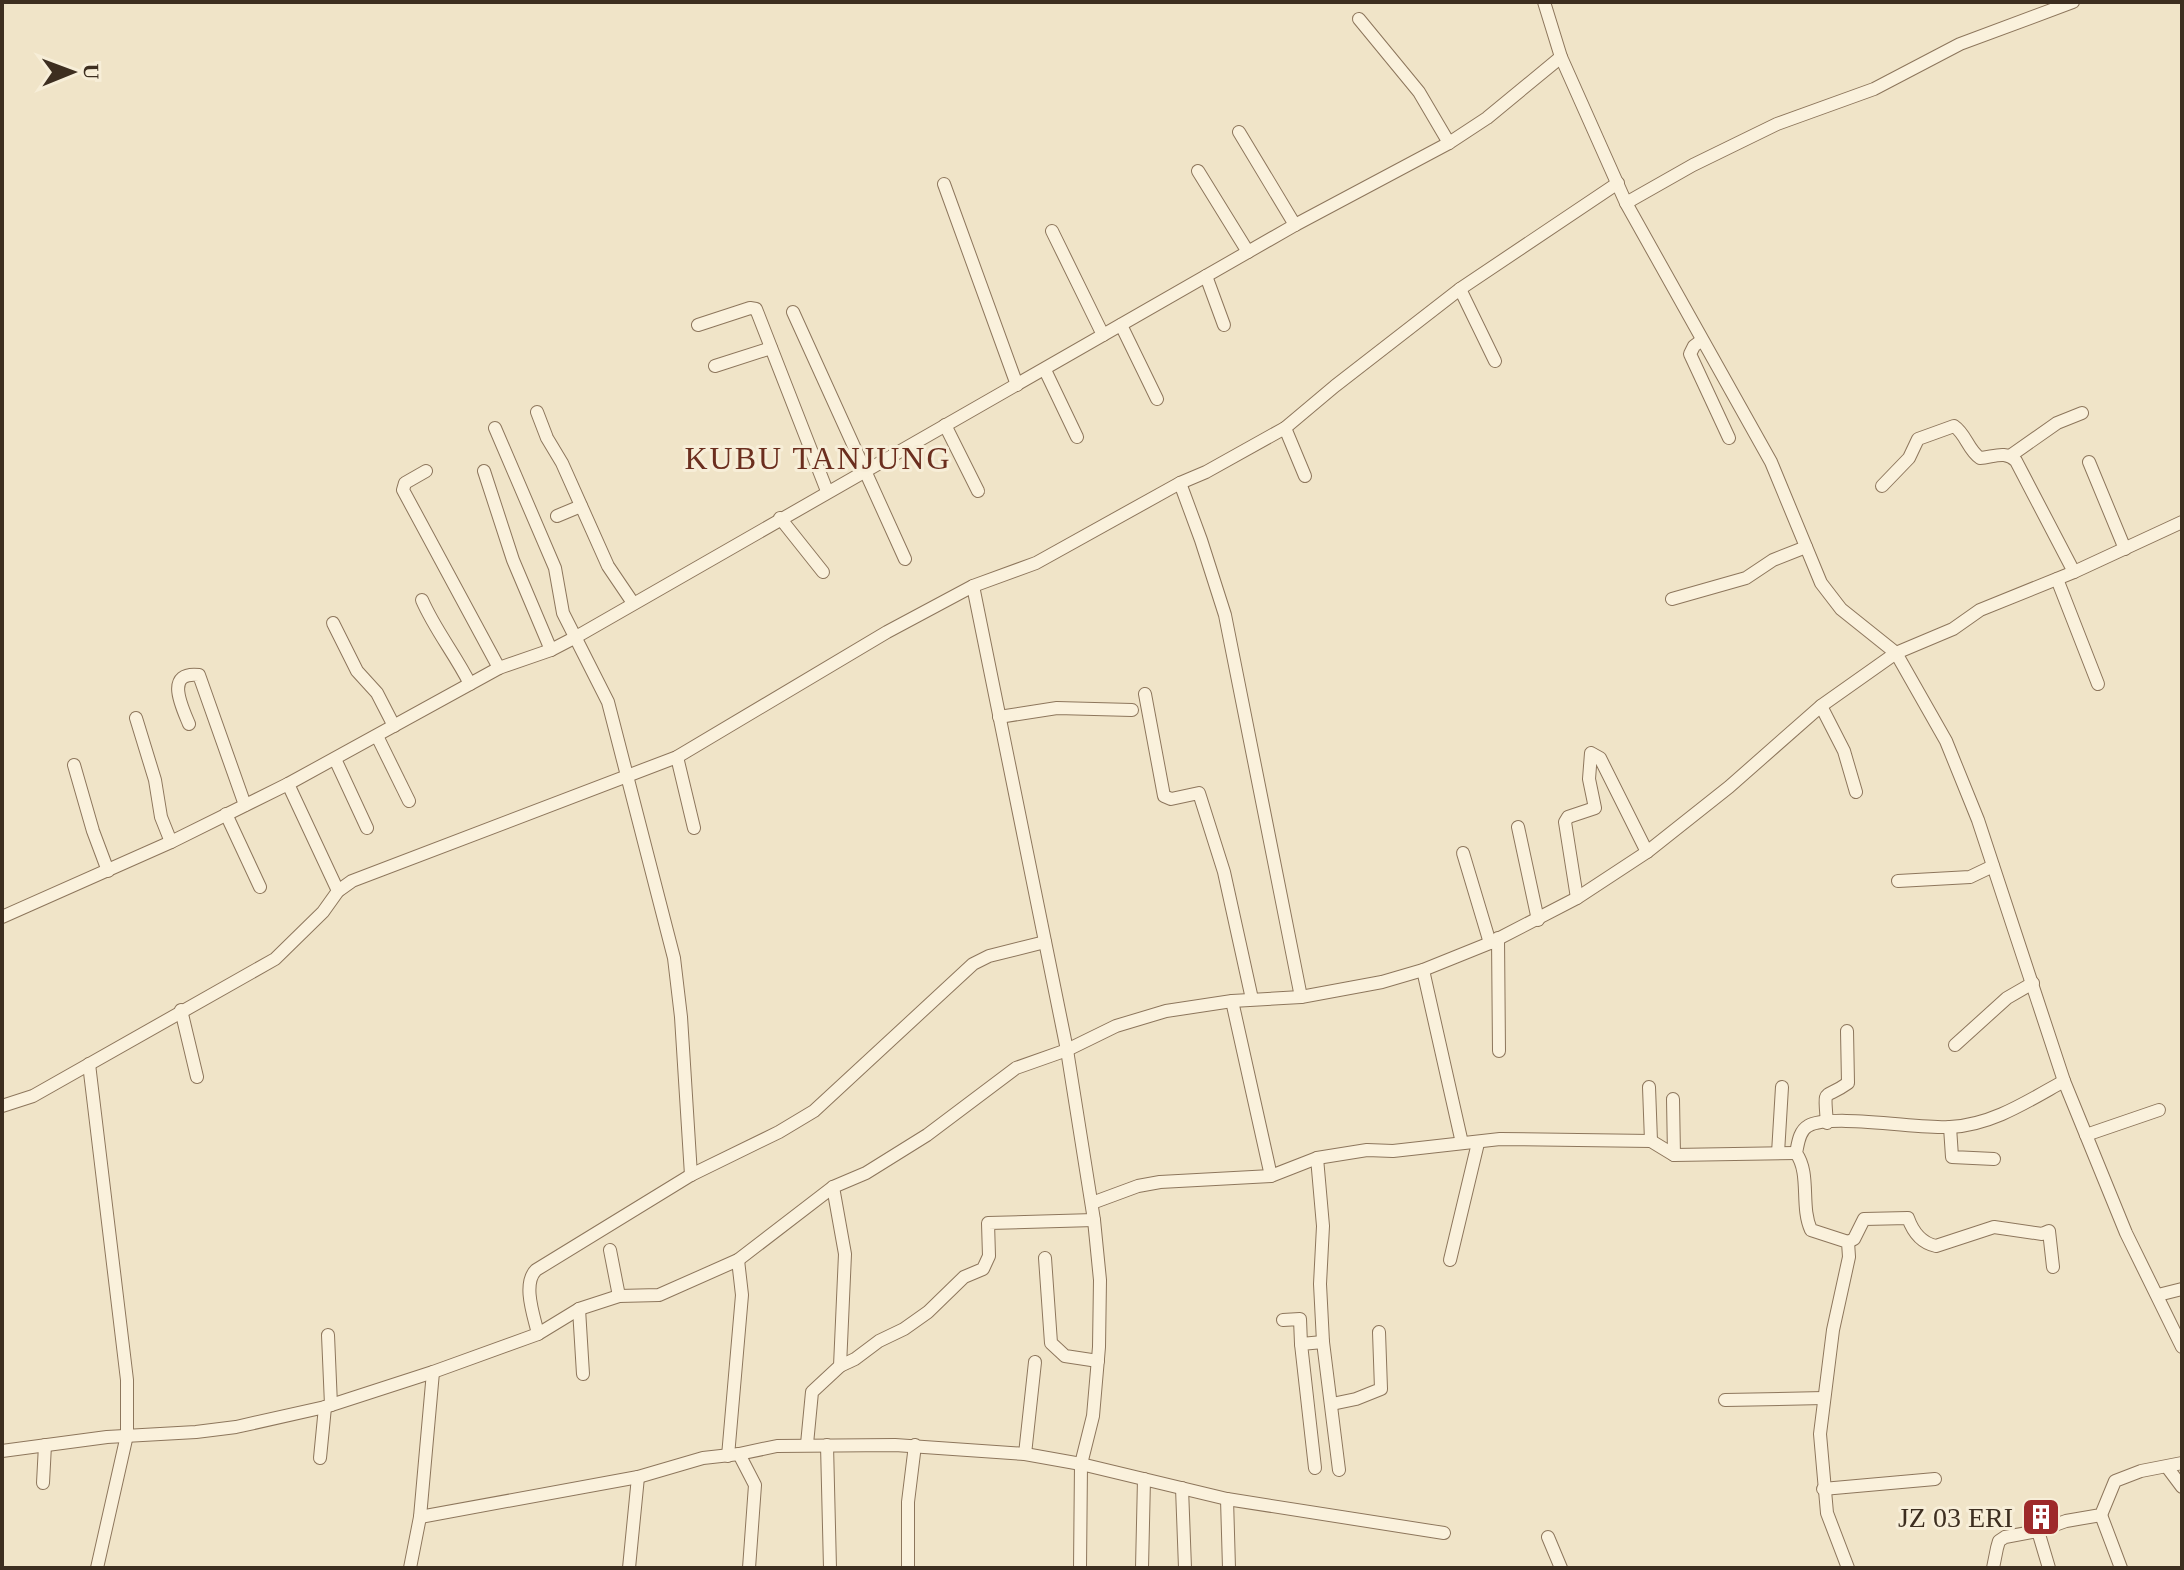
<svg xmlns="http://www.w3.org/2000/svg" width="2184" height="1570" viewBox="0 0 2184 1570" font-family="Georgia,serif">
<rect width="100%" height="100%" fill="#f0e4c8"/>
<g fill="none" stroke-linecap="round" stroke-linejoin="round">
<defs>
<g id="minor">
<path d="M1544,2l17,55 65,146 145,259 50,121 20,26 55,44 50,88 32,79 86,261 62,152 56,114"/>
<path d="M1359,19l60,73 30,51"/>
<path d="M1239,132l56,93"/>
<path d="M1198,171l50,81"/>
<path d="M944,184l73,201"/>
<path d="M1626,203l67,-38 84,-41 97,-35 86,-45 113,-42"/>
<path d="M1052,231l51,104"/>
<path d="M1206,276l18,49"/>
<path d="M1460,289l35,72"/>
<path d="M793,312l112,247"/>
<path d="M698,325l52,-17 6,1 71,182"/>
<path d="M1121,325l36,74"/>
<path d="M1702,340l-8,6 -4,8 39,84"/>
<path d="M715,366l56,-18"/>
<path d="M1045,370l32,67"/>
<path d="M537,412l10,26 15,25 46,103 25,37"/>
<path d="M945,425l33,66"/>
<path d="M495,428l60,140 8,45 45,89 66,256 7,59 10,158"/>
<path d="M1285,428l20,48"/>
<path d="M2010,456l47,-33 25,-10"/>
<path d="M2089,462l36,87"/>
<path d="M426,471l-21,12 -2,7 96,178"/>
<path d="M484,471l29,89 38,90"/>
<path d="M1180,483l21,57 24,75 76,382"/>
<path d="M1882,486l27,-28 9,-19 36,-13c12,8 14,24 26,32 14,-1 25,-8 36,3l58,111"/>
<path d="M557,516l24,-10"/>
<path d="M780,518l43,54"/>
<path d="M2057,579l41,105"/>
<path d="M973,586l94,464 27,170 6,60 -1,67 -6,69 -12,48 -1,104"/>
<path d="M1672,599l74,-21 27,-18 33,-13"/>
<path d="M422,600c13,30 33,54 48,84"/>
<path d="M333,623l24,48 20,22 17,33"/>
<path d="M1145,694l19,102 7,3 28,-6 25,79 28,127"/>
<path d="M1821,706l23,45 12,41"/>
<path d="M999,717l58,-9 75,2"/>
<path d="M136,718l19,62 6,37 10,25"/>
<path d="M189,724c-7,-17 -25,-53 10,-49l46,130"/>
<path d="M377,736l32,65"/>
<path d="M677,757l17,71"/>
<path d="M335,759l32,69"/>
<path d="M74,765l19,66 15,40"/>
<path d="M288,784l50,107"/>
<path d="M226,814l34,73"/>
<path d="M1518,827l20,93"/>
<path d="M1463,853l27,90"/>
<path d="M1898,881l72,-4 23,-11"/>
<path d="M1577,898l-12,-76 3,-5 27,-9 -6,-29 2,-26 9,5 47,94"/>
<path d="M2,917l169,-75 117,-58 211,-116 52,-18 25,-13 719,-412 154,-82 38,-25 74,-61"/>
<path d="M1498,938l1,113"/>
<path d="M1423,970l39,173"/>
<path d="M1232,1001l39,175"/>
<path d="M181,1010l16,67"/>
<path d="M1955,1045l52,-47 26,-15"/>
<path d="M89,1064l38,316v55l-30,133"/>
<path d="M1649,1087l2,54"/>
<path d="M1673,1099l1,56"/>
<path d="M2,1106l31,-10 242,-137 48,-47 15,-21 14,-10 325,-124 210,-125 86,-46 63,-23 144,-80 26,-11 79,-44 50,-42 125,-97 158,-106"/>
<path d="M1827,1123c-3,-38 -4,-22 21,-40l-1,-52"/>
<path d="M1950,1127l2,30 42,2"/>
<path d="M2086,1135l73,-25"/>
<path d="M1778,1153l4,-66"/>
<path d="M1317,1158l6,68 -3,58 3,58 16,128"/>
<path d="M1092,1203l46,-17 22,-4 111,-6 46,-18 50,-8 26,1 107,-12 151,2 23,14 122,-2"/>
<path d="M1848,1242l6,-3 10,-20 44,-1c5,14 13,25 28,28l58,-19 48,7 7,-3 4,36"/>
<path d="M610,1250l9,46"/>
<path d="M1045,1258l6,85 14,13 33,5"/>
<path d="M1450,1260l28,-117"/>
<path d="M2158,1295l24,-6"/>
<path d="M579,1309l4,65"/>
<path d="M1283,1320l17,-1 1,25"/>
<path d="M538,1334c-4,-18 -16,-50 -2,-64l155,-95 88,-43 35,-21 159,-147 16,-8 56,-14"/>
<path d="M328,1335l3,70"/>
<path d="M840,1366l15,-7 24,-18 25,-12 24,-17 36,-35 19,-8 6,-13 -1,-33 106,-3"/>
<path d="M1725,1400l99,-2"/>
<path d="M1332,1404l24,-5 25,-10 -2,-57"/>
<path d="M807,1444l5,-52 28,-26 5,-112 -12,-67"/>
<path d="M827,1445l3,123"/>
<path d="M2,1451l105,-14 89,-5 40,-5 89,-20 108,-35 105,-38 41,-25 40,-13 40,-1 79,-35 95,-73 33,-14 61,-38 89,-67 51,-18 49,-24 50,-15 66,-10 69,-4 81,-15 41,-12 67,-27 87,-45 70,-46 82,-65 92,-81 75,-53 57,-24 27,-19 94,-38 108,-50"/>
<path d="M739,1454l16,31 -6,83"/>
<path d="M1025,1454l10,-92"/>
<path d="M728,1456l14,-161 -4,-35"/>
<path d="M320,1458l5,-51"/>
<path d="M2167,1467l15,20"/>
<path d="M1315,1468l-14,-124 22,-2"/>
<path d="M43,1483l2,-38"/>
<path d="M1182,1488l3,80"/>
<path d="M1823,1489l112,-10"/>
<path d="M1227,1499l2,69"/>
<path d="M2101,1515l20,53"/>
<path d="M420,1517l218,-40 65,-19 36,-4 38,-8 118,-1 130,9 56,10 146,35 217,34"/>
<path d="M2038,1531l11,37"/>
<path d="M1548,1537l13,31"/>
<path d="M410,1568l10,-51 13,-145"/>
<path d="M629,1568l9,-91"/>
<path d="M908,1568v-66l7,-57"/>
<path d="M1142,1568l2,-89"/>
<path d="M1848,1568l-21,-55 -7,-79 13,-104 16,-73 -1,-15 -37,-12c-11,-24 0,-56 -15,-77 2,-9 3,-22 12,-27 22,-13 112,3 142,1 42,-2 78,-26 114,-46"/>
<path d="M1993,1568l4,-20 2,-7 6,-4 33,-6 28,-10 35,-6 14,-34 26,-10 41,-8"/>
</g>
</defs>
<use href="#minor" stroke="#8d765c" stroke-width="14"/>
<use href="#minor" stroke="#faf1dc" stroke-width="12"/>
</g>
<defs>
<symbol id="building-square" viewBox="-11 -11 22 22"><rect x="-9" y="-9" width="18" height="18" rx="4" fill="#9e2a2b" stroke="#f7eed8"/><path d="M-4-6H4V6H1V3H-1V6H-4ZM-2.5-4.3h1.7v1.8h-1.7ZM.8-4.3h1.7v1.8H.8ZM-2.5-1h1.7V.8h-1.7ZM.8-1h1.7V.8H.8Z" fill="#fff"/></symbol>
</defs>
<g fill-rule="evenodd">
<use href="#building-square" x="2019" y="1495" width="44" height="44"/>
</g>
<g text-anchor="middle" stroke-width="6" stroke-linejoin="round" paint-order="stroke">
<g font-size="28" fill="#3d2e20" stroke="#f7eed8" text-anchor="end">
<text x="2013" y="1527">JZ 03 ERI</text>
</g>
<g font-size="32" letter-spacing="2" fill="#6b2e1e" stroke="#f7eed8">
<text x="818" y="469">KUBU TANJUNG</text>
</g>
</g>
<rect width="2184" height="1570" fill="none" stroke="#3d2e20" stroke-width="8"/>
<g transform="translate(72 72) rotate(89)" stroke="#f7eed8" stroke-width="6" paint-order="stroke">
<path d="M0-6L14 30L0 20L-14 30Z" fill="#3d2e20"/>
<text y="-12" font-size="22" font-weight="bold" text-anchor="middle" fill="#3d2e20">U</text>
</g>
</svg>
